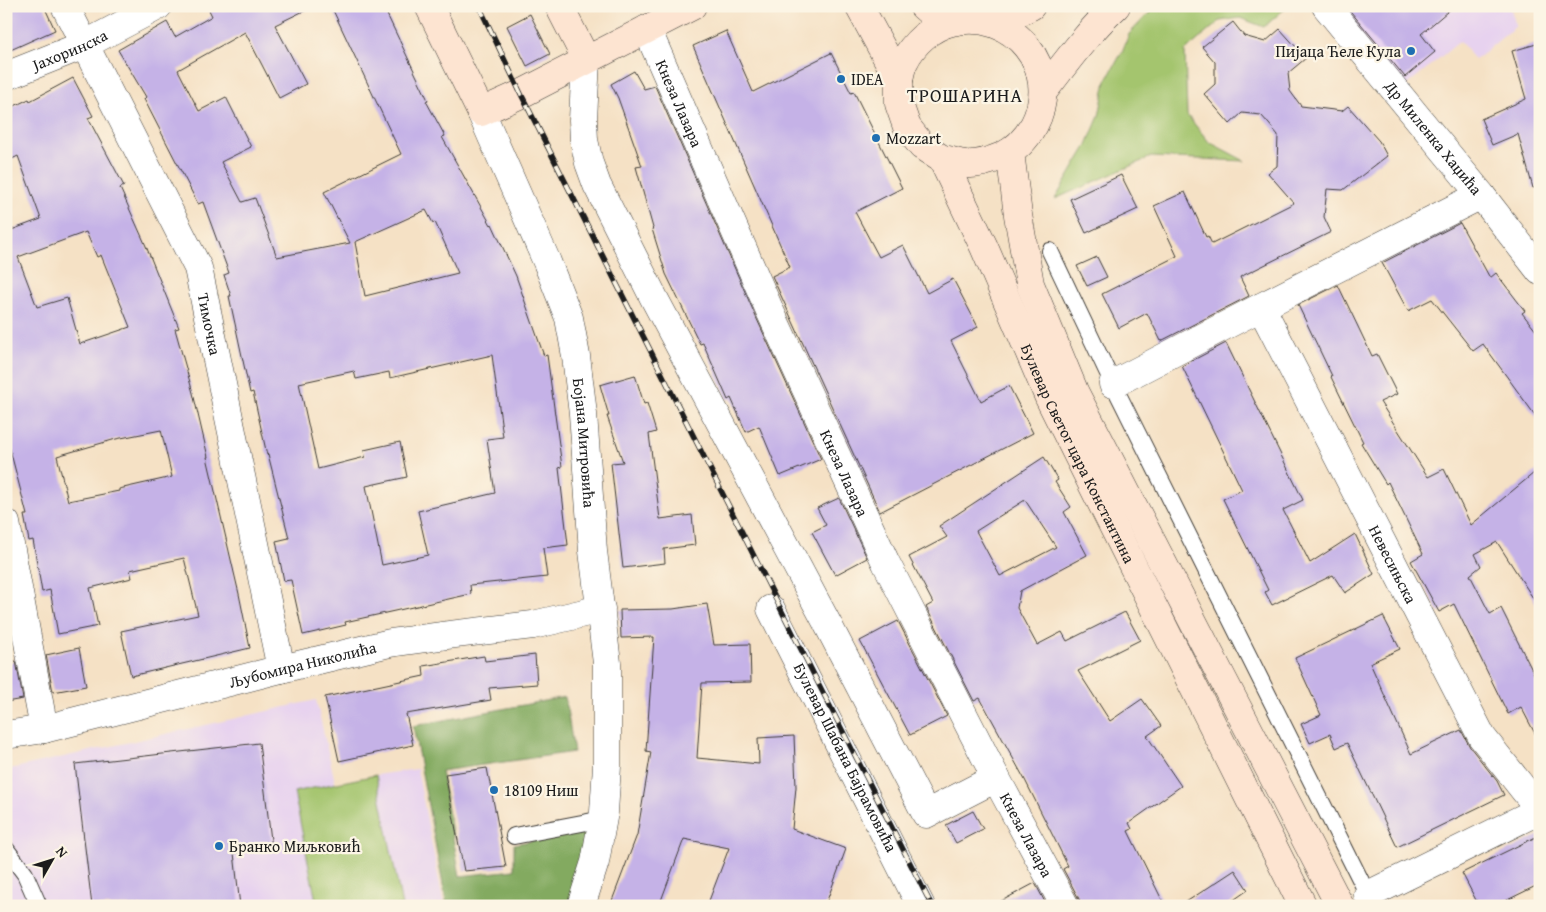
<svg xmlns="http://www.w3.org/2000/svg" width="1546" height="912" viewBox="0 0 1546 912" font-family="'Gentium Book Plus',serif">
<rect width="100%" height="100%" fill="#fcf5e5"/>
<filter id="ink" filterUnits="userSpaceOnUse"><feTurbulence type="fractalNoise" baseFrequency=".02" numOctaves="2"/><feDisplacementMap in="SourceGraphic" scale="10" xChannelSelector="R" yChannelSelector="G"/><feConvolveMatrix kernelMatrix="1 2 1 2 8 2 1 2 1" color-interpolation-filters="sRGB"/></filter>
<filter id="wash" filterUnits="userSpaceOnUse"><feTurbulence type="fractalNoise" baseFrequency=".0096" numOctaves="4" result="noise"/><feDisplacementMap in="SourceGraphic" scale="20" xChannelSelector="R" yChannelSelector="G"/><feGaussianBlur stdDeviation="1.12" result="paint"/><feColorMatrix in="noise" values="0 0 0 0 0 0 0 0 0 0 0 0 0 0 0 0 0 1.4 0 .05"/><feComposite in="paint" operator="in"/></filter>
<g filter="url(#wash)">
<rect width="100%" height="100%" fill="#f5e1c5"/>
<g fill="#e7d2ef">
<path d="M1337,6h173l6,20 -41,34 -15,-19 -57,47z"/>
<path d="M316,700l20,86 40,-11 41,-6 27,137h-438v-136z"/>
</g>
<g fill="#a4c56e" stroke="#607045">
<path d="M1156,6h132l-24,21 -24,-9 -20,3 -35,30 2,64 22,27 36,19 -94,-4 -96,42 31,-52 13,-31 7,-35 16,-29 7,-18z"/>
<path d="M376,775l26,131h-85l-23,-114z"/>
</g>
<path fill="#83aa61" stroke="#50633e" d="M565,697l9,55 -133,19 19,105 54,-6v-26l71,-13 -3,30 -13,45h-122l-34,-180z"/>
<g id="blocks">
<g fill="#c5b2e7" fill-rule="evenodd">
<path d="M6,6h38l11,24 -49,22z"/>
<path d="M207,6h107l-39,19 31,59 -27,14 -34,-66 -67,38 21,41 27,-14 25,50 -30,15 21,40 13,-4 22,59 73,-14 -26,-51 77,-38 -70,-148h52l45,94 -2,1 19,35 -3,1 49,88 1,-1 24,52 28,80 3,-1 15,112 -3,1 9,77 -25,3 4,29 -77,8 1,9 -126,28 1,3 -43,10 -12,-55 -7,1 -8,-40 13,-3 -21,-84 -1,1 -14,-63 -3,1 -21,-97h2l-7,-21 5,-2 -26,-71 -5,2 -54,-105 2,-2 -28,-47 49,-28 8,15 37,-21zM426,210l7,13 2,-1 23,51 -93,23 -10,-54zM492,355l11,82 -16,2 8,54 -77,18 10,44 -46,10 -16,-79 41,-9 -7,-35 -36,8 1,7 -47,12 -19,-86 55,-12 2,8 33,-7 1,6z"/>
<path d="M1346,6h108l-33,28 14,18 -30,25z"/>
<path d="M530,14l20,40 -23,12 -20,-40z"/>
<path d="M1233,22l11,14 21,6 15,-13 26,29 -18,15 2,18 11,15 41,5 6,-5 31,35 8,15 -44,34 -16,-1 -3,28 7,15 -91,45 9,19 -88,45 -14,-28 -28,15 -17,-34 75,-38 -23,-50 31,-14 21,45 2,-1 4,8 82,-41 -26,-30 9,-7 1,-31 -9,-11 -8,-9 -19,-2 -12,11 -26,-30 11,-10v-22l-13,-15z"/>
<path d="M726,31l27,61 78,-39 20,40 3,-1 48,96 -47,24 24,45 24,-12 24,48 26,-14 25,48 -27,14 30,60 28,-15 24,47 -153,79 -108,-236 18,-9 -97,-221z"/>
<path d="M1540,43v144l-7,1 -15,-54 -26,11 -11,-26 45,-20 -14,-48z"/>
<path d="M634,71l10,18 11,-3 101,231 65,142 -41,17 -21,-50 -13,6 -15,-34 -3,2 -25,-57 -3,1 -34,-70 -14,-45 1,-1 -17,-61 6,-1 -24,-68 -7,-14z"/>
<path d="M73,78l20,38 -5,2 36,68 -4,2 26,58 33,82 -4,1 18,64 15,64h-1l32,137 11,54 -119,28 -10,-45 77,-16 -14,-57 -54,12 2,8 -42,10 8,38 -40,8 -8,-44 -8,2 -9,-52 -4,1 -5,-26h3l-21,-81v-202l35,-13 -23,-63 -12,6v-52l23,-11 1,2zM86,232l11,25 4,-2 29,72 -50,17 -13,-46 -30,9 -19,-50zM161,430l11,47 -53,12v2l-51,10 -11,-45 59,-17z"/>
<path d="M1121,175l17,34 -52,24 -16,-34z"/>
<path d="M1460,223l30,55 6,-5 29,38 -3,2 18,23v86l-57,-78 -10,7 -41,-52 -24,12 -26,-48z"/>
<path d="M1097,257l10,20 -20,9 -10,-20z"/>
<path d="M1338,285l34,71 5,-2 20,40 -17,8 48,75 16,-8 27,56 69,-57v141l-43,-67 -22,12 6,12 -11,9 20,39 11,-6 39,78v57l-19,-36 -13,7 -54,-110 -15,8 -28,-51 12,-7 -35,-72 -2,2 -25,-41 2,-1 -32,-65 1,-1 -34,-71z"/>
<path d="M1226,343l77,157 -20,10 27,53 45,-29 19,40 -29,19 -12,-18 -61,30 -7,-13 3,-2 -45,-91 19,-9 -60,-124z"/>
<path d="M635,375l9,29 3,-1 9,29 -7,2 11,85 32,-4 3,30 -31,4 1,14 -42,5 -12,-105 12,-1 -16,-46h2l-9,-31z"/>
<path d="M1044,457l14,23 -3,2 16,25 -7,5 23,43 -67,36 -3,17 20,37 25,-13 5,9 58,-29 15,28 -62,31 32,50 32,-22 19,27 -14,10 34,50 -52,37 3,6 -4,2 37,75h-84l-2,-7 -16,-30 5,-3 -43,-86 -45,-82 -6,3 -48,-94 7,-4 -24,-46 38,-20 -8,-11zM1025,500l31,47 -56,29 -24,-45z"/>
<path d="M839,498l28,60 -32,17 -23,-43 14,-7 -9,-17z"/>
<path d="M707,604l7,41 36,-1 1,38 -49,1 -5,75 62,6 -1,-26 36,-2 2,51 -4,42 54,20 -21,57h-118l22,-58 -45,-9 -25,67h-49l27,-71 14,-83 -5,-1 8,-114 -33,1 -1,-28 53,-1z"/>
<path d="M1383,616l17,33 -30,14 41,91 50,-24 9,17 27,34 7,14 -107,52 -50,-104 -11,5 -6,-14 -20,9 -9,-19 20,-9 -26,-57z"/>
<path d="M898,621l49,95 -37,19 -50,-94z"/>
<path d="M79,648l7,38 -33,6 -7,-37z"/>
<path d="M535,655l2,29 -48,4 2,12 -85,14 7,31 -74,16 -14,-64 99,-21 -1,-10 61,-10 1,5z"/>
<path d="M16,661l7,38 -17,3v-39z"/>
<path d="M259,743l13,105 -38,5 6,53h-148l-17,-142z"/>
<path d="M487,768l19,99 -42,4 -19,-97z"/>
<path d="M973,811l10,18 -27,14 -10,-18z"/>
<path d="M1540,835v49l-45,22h-16l-17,-33z"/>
<path d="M1235,870l13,20 -23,16h-45z"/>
<path d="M1035,883l12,23h-55z"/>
</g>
</g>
</g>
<g filter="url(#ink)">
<use href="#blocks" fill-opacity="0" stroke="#3d3a35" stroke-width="1"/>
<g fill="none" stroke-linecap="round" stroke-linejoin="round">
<defs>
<g id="lane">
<path d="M1050,251l63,133 258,517"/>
<path d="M514,836l89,-17"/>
<path d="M6,849l19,25 14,32"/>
</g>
<g id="street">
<path id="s1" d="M65,6l133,262 83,401"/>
<path id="s2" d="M1326,6l155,189 59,76"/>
<path id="s3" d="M647,29l123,282 116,252 110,215 69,128"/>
<path d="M586,59l-3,61 1,20 5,23 8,22 58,115 170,319 101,195 70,-36"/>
<path id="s4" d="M6,76l78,-31 74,-39"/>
<path id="s5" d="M481,112l66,150 22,56 7,38 7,58 10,137 14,112v103l-3,46 -9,50 -14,44"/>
<path id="s6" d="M1261,307l221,430 58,73"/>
<path d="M1113,384l148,-77 220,-112"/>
<path d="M6,523l38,206"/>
<path id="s7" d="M771,609l150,297"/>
<path id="s8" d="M6,735l38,-6 237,-60 109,-26 58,-8 85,-10 68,-16"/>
<path d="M1368,895l172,-85"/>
</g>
<g id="secondary">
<path d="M429,6l52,106 40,-18 171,-88"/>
<path d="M559,6l27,53"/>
<path id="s9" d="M859,6l40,74v24l8,23 15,19 20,13 42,88 65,151 254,508"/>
<path d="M923,6l21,18"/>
<path d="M996,24l35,-18"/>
<path d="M899,80c1,-5 2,-12 5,-18 9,-19 27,-35 48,-40 61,-15 111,47 82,103 -8,14 -18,25 -32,31 -12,5 -25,9 -37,8 -8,-1 -15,-4 -23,-5"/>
<path d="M1043,92c23,-30 45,-60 73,-86"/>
<path d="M1010,152l8,63 12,69 45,109 265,513"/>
</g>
</defs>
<use href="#lane" stroke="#3d3a35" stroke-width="18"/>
<use href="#street" stroke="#3d3a35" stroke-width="29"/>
<use href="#secondary" stroke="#3d3a35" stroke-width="29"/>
<use href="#lane" stroke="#fff" stroke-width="16"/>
<use href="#street" stroke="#fff" stroke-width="28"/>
<use href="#secondary" stroke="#fde4d1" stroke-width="28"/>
<defs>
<path id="rail" d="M479,6l42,88 292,579 119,233"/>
</defs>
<use href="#rail" stroke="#1c1c1c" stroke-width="5.5"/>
<use href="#rail" stroke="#fcf5e5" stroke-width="4" stroke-dasharray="11" stroke-linecap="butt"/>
</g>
</g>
<g fill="#1f6fb2" stroke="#fcf5e5" stroke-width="2">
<circle cx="1411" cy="51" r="5"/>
<circle cx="841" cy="79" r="5"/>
<circle cx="876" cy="138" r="5"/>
<circle cx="494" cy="790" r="5"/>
<circle cx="219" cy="846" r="5"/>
</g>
<g text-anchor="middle" stroke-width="4.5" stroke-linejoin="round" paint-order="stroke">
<g font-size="16" fill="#1c1c1c" stroke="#fcf5e5">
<text dy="6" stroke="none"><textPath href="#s4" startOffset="69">Јахоринска</textPath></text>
<text dy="6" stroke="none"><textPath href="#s3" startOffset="81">Кнеза Лазара</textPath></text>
<text dy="6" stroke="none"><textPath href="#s2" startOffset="170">Др Миленка Хаџића</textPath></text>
<text dy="6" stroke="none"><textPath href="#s1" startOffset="351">Тимочка</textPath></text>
<text dy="6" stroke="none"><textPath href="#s5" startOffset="350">Бојана Митровића</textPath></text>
<text dy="6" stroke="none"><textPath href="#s9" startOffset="505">Булевар Светог цара Константина</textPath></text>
<text dy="6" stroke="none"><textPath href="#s3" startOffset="486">Кнеза Лазара</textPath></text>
<text dy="6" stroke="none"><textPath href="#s6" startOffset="289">Невесињска</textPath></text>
<text dy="6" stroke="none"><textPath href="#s8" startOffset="305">Љубомира Николића</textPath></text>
<text dy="6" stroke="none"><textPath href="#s7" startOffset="166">Булевар Шабана Бајрамовића</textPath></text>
<text dy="6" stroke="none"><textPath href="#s3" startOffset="891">Кнеза Лазара</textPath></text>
</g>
<g font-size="16" fill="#1c1c1c" stroke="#fcf5e5" text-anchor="start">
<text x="1401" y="57" text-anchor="end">Пијаца Ћеле Кула</text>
<text x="851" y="85">IDEA</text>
<text x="886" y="144">Mozzart</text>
<text x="504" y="796">18109 Ниш</text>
<text x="229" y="852">Бранко Миљковић</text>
</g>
<g font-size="19" letter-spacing="1" fill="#1c1c1c" stroke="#fcf5e5">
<text x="965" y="102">ТРОШАРИНА</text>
</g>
</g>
<rect width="1546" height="912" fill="none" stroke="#fcf5e5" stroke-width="25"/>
<g transform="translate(52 860) rotate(51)" stroke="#fcf5e5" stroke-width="4" paint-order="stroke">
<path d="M0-4L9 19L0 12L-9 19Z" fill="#1c1c1c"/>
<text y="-8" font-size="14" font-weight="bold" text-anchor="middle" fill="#1c1c1c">N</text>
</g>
</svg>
